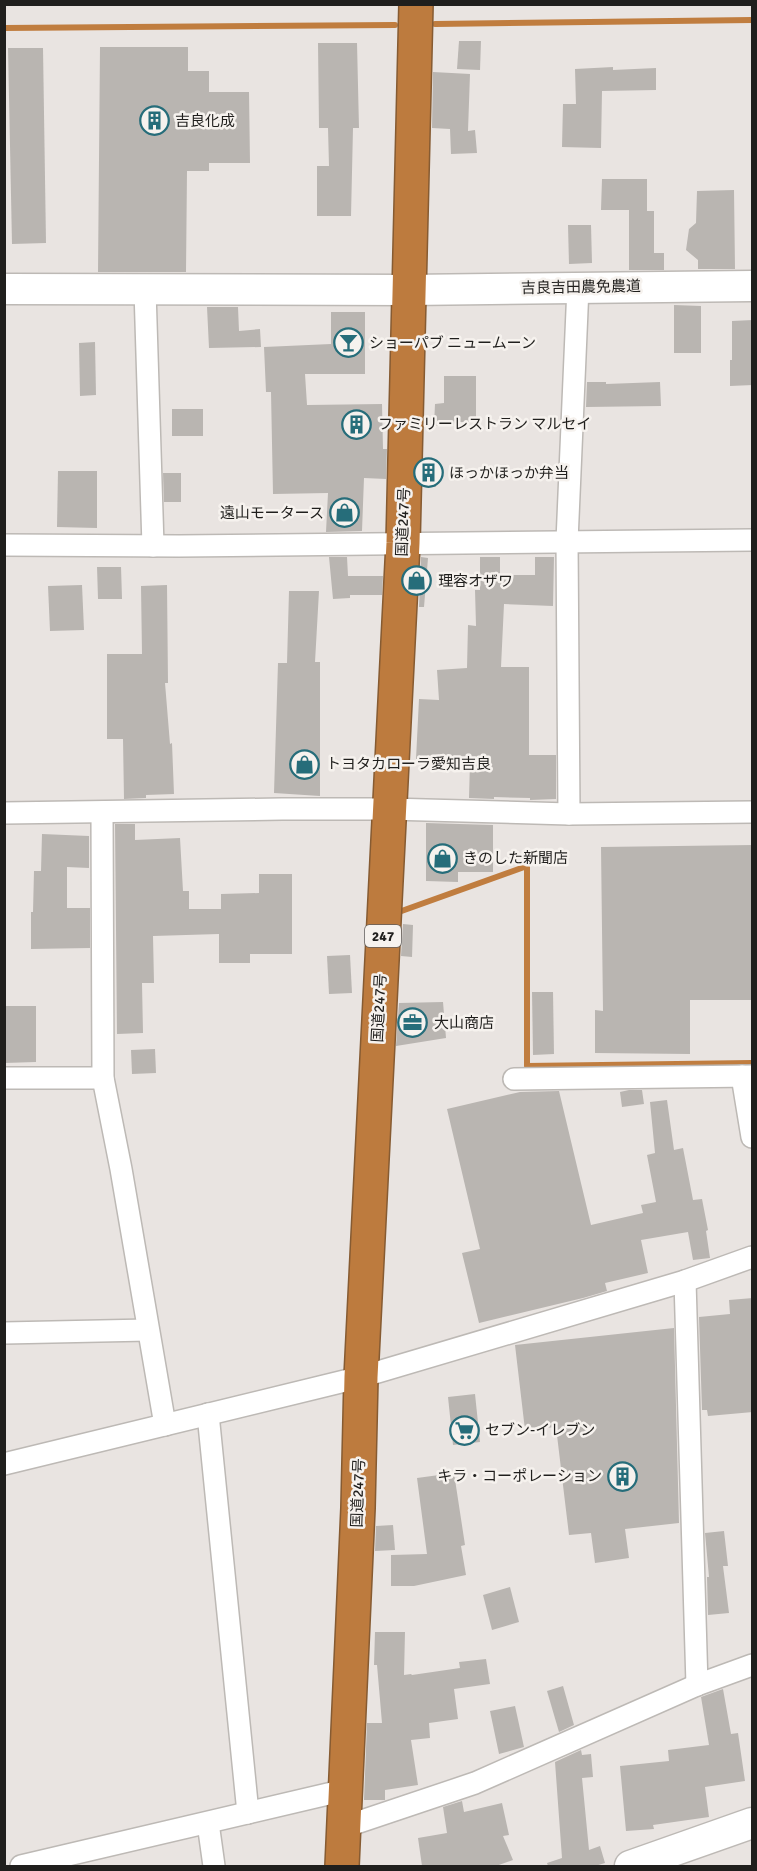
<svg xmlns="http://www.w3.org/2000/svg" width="757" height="1871" viewBox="0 0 757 1871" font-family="Signika,'Noto Sans JP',sans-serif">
<rect width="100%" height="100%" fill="#e9e4e1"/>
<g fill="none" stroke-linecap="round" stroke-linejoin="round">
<g stroke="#c07d3f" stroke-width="6">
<path d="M435,24l317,-4"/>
<path d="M4,28l391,-3"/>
<path d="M396,913l131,-47v200l225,-3"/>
</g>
</g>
<g fill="#b9b5b1">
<path d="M459,41h22l-1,29 -23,-1z"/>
<path d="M318,43h39l2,85h-6l-2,88h-34v-50h12l-1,-38h-9z"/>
<path d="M100,47h88v24h21v21h40l1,71h-41v8h-22l-1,101h-88z"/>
<path d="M8,48h35l3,195 -34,1z"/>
<path d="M613,67v3l43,-2v22l-54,1 -1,57 -39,-1 1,-43h13l-1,-35z"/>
<path d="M433,72l37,2 -2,57 7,-1 2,23 -26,1 -1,-25 -18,-1z"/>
<path d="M602,179h45v32h7v42h10v17h-35v-60h-28z"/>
<path d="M734,190l1,79h-37v-9l-12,-10 3,-21 7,-6 1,-32z"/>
<path d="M568,225h23l1,38 -23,1z"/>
<path d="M674,305l27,1v47h-27z"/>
<path d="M207,307h31l1,24 21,-2 1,18 -52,1z"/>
<path d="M331,312h34v62h-60l2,31 75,-1 1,45h4l-1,30 -22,-1 -2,53 -36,1 2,-39 -55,1 -2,-102h-5l-2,-45 67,-3z"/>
<path d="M753,320v65l-23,1v-26h2v-39z"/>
<path d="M95,342l1,53 -16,1 -1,-53z"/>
<path d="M444,376h32v46h-20l-4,4h-18l1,-22 9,-1z"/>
<path d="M587,382h19v2l54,-2 1,24 -75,1z"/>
<rect x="172" y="409" width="31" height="27"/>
<path d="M424,459h12v28l-13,-1z"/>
<path d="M58,471h39v57l-40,-1z"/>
<path d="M163,473h18v29h-17z"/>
<path d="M329,557h18l1,19h35l-1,19h-32v3l-17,1z"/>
<path d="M421,557l7,1 -4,49h-5z"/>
<path d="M480,557h20v18h35v-18h19l-1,49 -49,-2 -3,63h28v88h27v44l-26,1v-2l-36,-1v2l-25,-1 1,-36 -54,-3 3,-60 20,1 -2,-30 30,-2 1,-43 8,1 -1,-36h5z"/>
<path d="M97,567h24l1,32h-24z"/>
<path d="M82,585l2,45 -34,1 -2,-45z"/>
<path d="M167,585l1,98h-3l5,61 2,-1 2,51 -28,1v3l-22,1 -1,-60h-16v-85h35l-1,-68z"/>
<path d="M289,591h30l-4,71h5v134l-46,-3 4,-130h9z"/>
<path d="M426,823l67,2v47h-35v10l-32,-1z"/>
<path d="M115,824h20v16l45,-2 3,53h6v18h32v-15l38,-1v-19h33v80h-42v9h-31v-29l-66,2 1,47h-12l1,50 -26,1z"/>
<path d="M42,834l47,2v32l-22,-1v41h23v40l-59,1v-37h2l1,-41h7z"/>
<path d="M753,845v155h-63v54l-95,-1v-43l8,1 -2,-164z"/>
<path d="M403,924l10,1 -1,32 -11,-1z"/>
<path d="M350,955l2,38 -23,1 -2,-38z"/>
<path d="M532,992h21l1,62 -21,1z"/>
<path d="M443,1002l3,36 -50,8 3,-43z"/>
<path d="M4,1006h32v56l-32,1z"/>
<path d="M155,1049l1,24 -24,1 -1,-24z"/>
<path d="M629,1090h13l2,14 -22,3 -2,-15z"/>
<path d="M559,1091l32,134 52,-12 -2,-8 15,-3 -9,-47 8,-2 -5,-51 17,-2 7,50 9,-2 10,52 9,-1 6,31 -2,1 4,27 -17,2 -5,-28 -47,8 7,33 -43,10 2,8 -24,7 -104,25 -17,-70 18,-4 -33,-140 73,-17z"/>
<path d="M753,1298v114l-45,4 -1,-6h-5l-3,-93 31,-3 -1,-14z"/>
<path d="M674,1328l5,195 -54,6 4,29 -34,5 -4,-30 -22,2 -13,-108 -31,3 -10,-85z"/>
<path d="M475,1394l5,48 -27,3 -5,-48z"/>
<path d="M454,1473l11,72 -4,1 5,29 -52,11h-23v-31l36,-1 -10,-76z"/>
<path d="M393,1525l2,25 -20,1 1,-25z"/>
<path d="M724,1531l4,35h-5l6,47 -21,2 -1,-38h2l-4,-44z"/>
<path d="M510,1587l9,35 -27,8 -9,-35z"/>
<path d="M375,1632h30l-1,43 7,-1 1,1 48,-7 -1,-6 27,-3 4,25 -36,5 4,30 -29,4 1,15 -19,2 7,45 -33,5v10h-21l3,-77h15l-5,-58h-3z"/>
<path d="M563,1686l11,39 -15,7 -12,-41z"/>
<path d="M723,1689l8,45 7,-1 7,48 -40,6 4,30 -56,8 1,4 -28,2 -6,-65 49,-5 -1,-11 41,-5 -8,-48z"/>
<path d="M515,1706l9,41 -25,7 -9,-43z"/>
<path d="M581,1750l1,5 9,-1 2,23 -11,1 7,72 11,-4 5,17 -10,3h-47l-1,-3 15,-5 -7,-96z"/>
<path d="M462,1801l2,11 38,-9 7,32 -6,1 10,24 -17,6h-74l-4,-28 29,-5 -4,-26z"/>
</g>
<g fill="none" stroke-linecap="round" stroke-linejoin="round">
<defs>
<g id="street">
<path d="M145,290l8,256"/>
<path d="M4,545l175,1 573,-6"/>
<path d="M102,812l1,266 18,91 44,256"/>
<path d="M4,813l278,-4h107l180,5 183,-2"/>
<path d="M569,814l-2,-273 11,-254"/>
<path d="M742,1076l10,61"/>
<path d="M4,1078h99"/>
<path d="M514,1079l238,-3"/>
<path d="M685,1281l12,404"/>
<path d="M4,1333l144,-3"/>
<path d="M208,1414l40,399"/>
<path d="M4,1464l357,-87 324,-96 67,-24"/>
<path d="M208,1823l6,43"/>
<path d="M344,1827l131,-44 222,-98 55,-20"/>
<path d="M21,1866l324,-76"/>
</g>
<g id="secondary">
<path d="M4,289l405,1 343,-4"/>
<path d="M630,1866l122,-43"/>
</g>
<path id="highway" d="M342,1866l16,-358 3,-131 42,-834 13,-539"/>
</defs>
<use href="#street" stroke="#bdb9b5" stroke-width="24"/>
<use href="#secondary" stroke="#bdb9b5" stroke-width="33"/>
<use href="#highway" stroke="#865b32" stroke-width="36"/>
<use href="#street" stroke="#fff" stroke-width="21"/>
<use href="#secondary" stroke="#fff" stroke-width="30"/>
<use href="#highway" stroke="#bd7b3e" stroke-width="33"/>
</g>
<defs>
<symbol id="building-ring" viewBox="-11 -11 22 22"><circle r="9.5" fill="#f6f2ee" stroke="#266d7a" stroke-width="1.5"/><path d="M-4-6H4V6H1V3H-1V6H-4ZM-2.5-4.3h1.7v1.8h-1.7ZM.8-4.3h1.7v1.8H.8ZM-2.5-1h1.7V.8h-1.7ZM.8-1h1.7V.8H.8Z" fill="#266d7a"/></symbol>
<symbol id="bar-ring" viewBox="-11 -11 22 22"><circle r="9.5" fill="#f6f2ee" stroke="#266d7a" stroke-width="1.5"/><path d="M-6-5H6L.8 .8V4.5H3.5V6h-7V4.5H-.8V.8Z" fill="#266d7a"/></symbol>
<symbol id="shop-ring" viewBox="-11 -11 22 22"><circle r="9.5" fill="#f6f2ee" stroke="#266d7a" stroke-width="1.5"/><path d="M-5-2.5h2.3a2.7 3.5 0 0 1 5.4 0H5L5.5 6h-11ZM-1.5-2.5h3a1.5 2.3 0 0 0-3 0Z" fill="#266d7a"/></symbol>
<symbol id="office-ring" viewBox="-11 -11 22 22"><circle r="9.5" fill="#f6f2ee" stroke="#266d7a" stroke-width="1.5"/><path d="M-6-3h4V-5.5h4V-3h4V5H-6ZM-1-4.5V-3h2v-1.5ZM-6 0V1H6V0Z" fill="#266d7a"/></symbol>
<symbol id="supermarket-ring" viewBox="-11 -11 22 22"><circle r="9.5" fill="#f6f2ee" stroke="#266d7a" stroke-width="1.5"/><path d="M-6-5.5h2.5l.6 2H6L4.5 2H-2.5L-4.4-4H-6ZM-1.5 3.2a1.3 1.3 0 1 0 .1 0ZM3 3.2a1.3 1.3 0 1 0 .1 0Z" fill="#266d7a"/></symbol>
</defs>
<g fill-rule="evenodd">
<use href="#building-ring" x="138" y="104" width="33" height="33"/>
<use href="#bar-ring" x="332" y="326" width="33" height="33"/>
<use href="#building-ring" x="340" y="408" width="33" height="33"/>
<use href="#building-ring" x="412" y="456" width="33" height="33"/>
<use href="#shop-ring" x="328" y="496" width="33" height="33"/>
<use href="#shop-ring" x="400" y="564" width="33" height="33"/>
<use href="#shop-ring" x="288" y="748" width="33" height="33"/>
<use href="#shop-ring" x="426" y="842" width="33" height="33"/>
<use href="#office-ring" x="396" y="1006" width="33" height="33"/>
<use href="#supermarket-ring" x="448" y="1414" width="33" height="33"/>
<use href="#building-ring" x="606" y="1460" width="33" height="33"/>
</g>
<g text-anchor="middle" stroke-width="5" stroke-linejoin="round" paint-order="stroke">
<rect fill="#f6f2ee" stroke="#605e5c" stroke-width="1.5" x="365" y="925" width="36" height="22" rx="4.5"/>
<g font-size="14" font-weight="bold" fill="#201f1d">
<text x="383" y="941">247</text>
</g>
<g font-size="15" fill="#201f1d" stroke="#f6f2ee" text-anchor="start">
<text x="175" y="126">吉良化成</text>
<text x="369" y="348">ショーパブ ニュームーン</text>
<text x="378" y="429">ファミリーレストラン マルセイ</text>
<text x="449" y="478">ほっかほっか弁当</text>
<text x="324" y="518" text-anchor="end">遠山モータース</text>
<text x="438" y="586">理容オザワ</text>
<text x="326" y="769">トヨタカローラ愛知吉良</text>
<text x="463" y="863">きのした新聞店</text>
<text x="434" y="1028">大山商店</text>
<text x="485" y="1435">セブン-イレブン</text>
<text x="602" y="1481" text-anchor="end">キラ・コーポレーション</text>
</g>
<g font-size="15" fill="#201f1d" stroke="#f6f2ee">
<text transform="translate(581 287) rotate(-1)" y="5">吉良吉田農免農道</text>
<text transform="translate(403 522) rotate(-88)" y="5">国道247号</text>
<text transform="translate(379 1008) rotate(-87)" y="5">国道247号</text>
<text transform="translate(358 1493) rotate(-88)" y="5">国道247号</text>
</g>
</g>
<rect width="757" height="1871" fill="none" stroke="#201f1d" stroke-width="12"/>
</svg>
